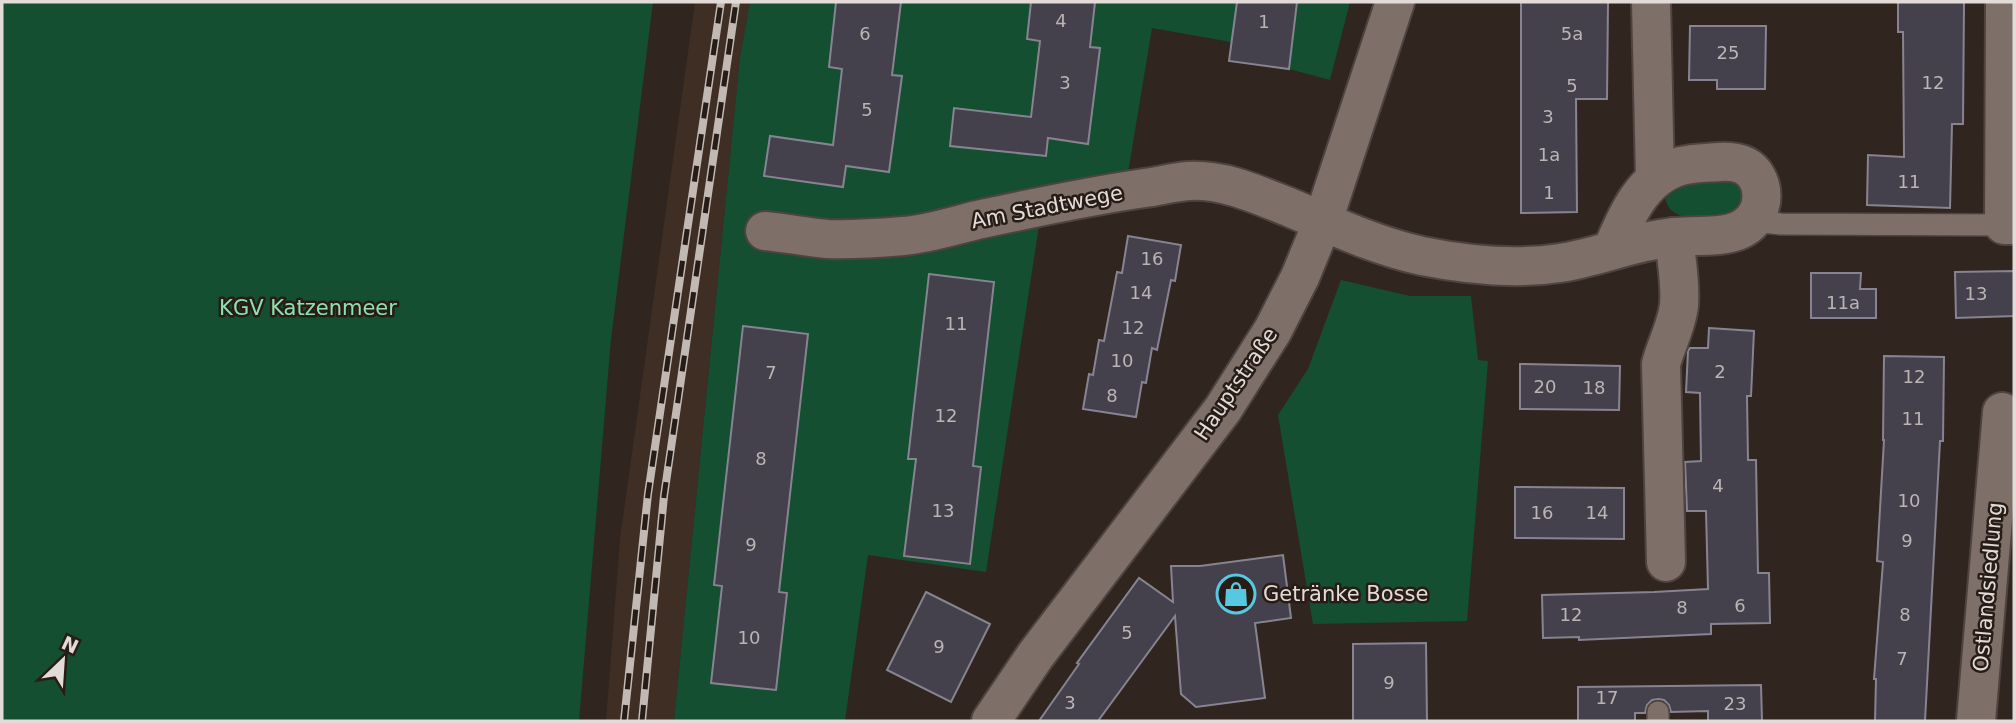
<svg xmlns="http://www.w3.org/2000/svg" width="2016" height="723" viewBox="0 0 2016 723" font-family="'DejaVu Sans',sans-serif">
<rect width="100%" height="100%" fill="#31251f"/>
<path fill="#3f2e24" d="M695,2h55l-10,55 -66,664h-68l14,-182z"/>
<g fill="#144f32">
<path d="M2,2h651l-42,337 -32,382h-577z"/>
<path d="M750,2h600l-20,78 -41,-11 -60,-8 2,-19 -79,-14 -27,163 -83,15 -56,366 -118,-17 -23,166h-171l66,-664z"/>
<path d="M1732,175l16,24 -14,17c-30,1 -77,12 -68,-34z"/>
<path d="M1341,280l69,16h61l7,64 10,1 -21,260 -154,3 -35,-209 30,-46z"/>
</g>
<g fill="#44414d" stroke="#878491" stroke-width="2">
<path d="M836,2h65l-9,73 10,1 -13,96 -43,-6 -3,21 -79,-11 6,-40 63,9 9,-76 -13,-2z"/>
<path d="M1031,2h64l-5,45 10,1 -12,96 -40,-6 -2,18 -96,-10 4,-38 77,9 9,-76 -13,-2z"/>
<path d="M1237,2h60l-8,67 -60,-8z"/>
<path d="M1521,2h87l-1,97h-31l1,113 -56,1z"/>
<path d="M1898,2h66l-1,122h-11l-2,84 -83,-3 1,-50 36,2 -1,-125h-5z"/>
<path d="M1690,26h76l-1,63h-48v-9h-28z"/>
<path d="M1128,236l53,9 -6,36 -4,-1 -14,70 -5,-2 -6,35 -4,-1 -6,35 -53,-8 6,-35 4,1 6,-35 5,1 13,-69 5,1z"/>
<path d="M2014,271v45l-58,2 -1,-46z"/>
<path d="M1811,273h50l-1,16h16v29h-65z"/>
<path d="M929,274l65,8 -21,184 8,1 -11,97 -66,-8 12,-97h-8z"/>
<path d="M743,326l65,8 -29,258 8,1 -11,97 -65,-7 11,-97 -8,-1z"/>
<path d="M1709,328l45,3 -3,65h-4l1,64h8l2,113h11l1,50 -59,1v10l-132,6v-3l-36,1 -1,-43 112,-3 54,-3 -2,-78h-19l-2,-49 16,-1 -1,-68 -14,-1 2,-41 2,-3h18z"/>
<path d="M1884,356l60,1 -1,84h-3l-15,280h-50l1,-42h-2l9,-117 -6,-1 7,-121h-1z"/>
<path d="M1520,364l100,2 -1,44 -99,-1z"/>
<path d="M1515,487l109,1v51l-109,-1z"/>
<path d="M1283,555l8,63 -36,5 10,75 -69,9 -15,-13 -6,-78 -77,105h-59l40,-57 -2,-1 62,-85 34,24 -2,-36h29z"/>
<path d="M926,592l64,32 -39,78 -64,-32z"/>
<path d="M1426,643l1,78h-74v-77z"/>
<path d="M1761,685l1,36h-54v-10l-37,1 -2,-7 -5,-5 -5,-1 -7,1 -5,5 -2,8h-10v8h-57v-34z"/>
</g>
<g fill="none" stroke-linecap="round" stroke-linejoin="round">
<defs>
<g id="service">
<path d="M1753,221l28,3 223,1"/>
<path d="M1658,721v-9"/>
</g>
<g id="minor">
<path d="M1651,2l4,176"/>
<path d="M2005,2l-1,223h10"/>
<path d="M765,231c20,2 42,6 62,8 25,1 52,-1 76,-3 25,-2 50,-10 74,-16 56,-12 111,-24 168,-32 14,-2 29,-6 43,-7 37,-2 70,14 103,27 43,18 85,38 131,48 45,9 92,14 138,7 39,-6 77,-23 117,-26 27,-3 64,5 80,-23 6,-12 6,-25 0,-36 -8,-15 -23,-17 -38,-16 -12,1 -26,1 -38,4 -38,10 -55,50 -69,84"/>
<path d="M1666,562l-5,-198c5,-19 16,-39 18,-59 2,-22 -3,-47 -5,-68"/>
<path d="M1976,721l26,-309"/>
</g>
<path id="tertiary" d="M991,721l44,-65 188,-247 50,-79 27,-53 23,-56 72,-219"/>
</defs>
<use href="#service" stroke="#4e433f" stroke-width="24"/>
<use href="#minor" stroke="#4e433f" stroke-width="42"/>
<use href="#tertiary" stroke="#4e433f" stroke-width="42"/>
<use href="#service" stroke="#7e7069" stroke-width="21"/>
<use href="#minor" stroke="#7e7069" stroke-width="38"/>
<use href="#tertiary" stroke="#7e7069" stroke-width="38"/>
<defs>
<g id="rail">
<path d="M624,721l24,-227 73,-492"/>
<path d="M642,721l22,-225 72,-494"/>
</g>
</defs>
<use href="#rail" stroke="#c1b9b4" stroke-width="8"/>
<use href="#rail" stroke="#271c16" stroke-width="5" stroke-dasharray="16" stroke-linecap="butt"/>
</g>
<defs>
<symbol id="shop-ring" viewBox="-11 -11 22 22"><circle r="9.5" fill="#271c16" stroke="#56c9e1" stroke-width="1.5"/><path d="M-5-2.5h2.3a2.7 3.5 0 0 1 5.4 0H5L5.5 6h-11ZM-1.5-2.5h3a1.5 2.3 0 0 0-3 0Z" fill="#56c9e1"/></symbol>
</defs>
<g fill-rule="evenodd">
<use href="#shop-ring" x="1214" y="572" width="44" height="44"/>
</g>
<g text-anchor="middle" stroke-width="5" stroke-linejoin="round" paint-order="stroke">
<g font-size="18" fill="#bbb4b4">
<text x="1061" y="27">4</text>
<text x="1264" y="28">1</text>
<text x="865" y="40">6</text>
<text x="1572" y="40">5a</text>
<text x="1728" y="59">25</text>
<text x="1065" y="89">3</text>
<text x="1933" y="89">12</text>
<text x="1572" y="92">5</text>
<text x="867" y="116">5</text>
<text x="1548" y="123">3</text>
<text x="1549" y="161">1a</text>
<text x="1909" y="188">11</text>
<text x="1549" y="199">1</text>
<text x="1152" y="265">16</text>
<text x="1141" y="299">14</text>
<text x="1976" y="300">13</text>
<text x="1843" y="309">11a</text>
<text x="956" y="330">11</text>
<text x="1133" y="334">12</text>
<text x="1122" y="367">10</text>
<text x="1720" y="378">2</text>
<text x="771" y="379">7</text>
<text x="1914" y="383">12</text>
<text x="1545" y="393">20</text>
<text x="1594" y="394">18</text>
<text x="1112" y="402">8</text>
<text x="946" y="422">12</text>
<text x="1913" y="425">11</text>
<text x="761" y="465">8</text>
<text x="1718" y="492">4</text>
<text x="1909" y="507">10</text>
<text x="943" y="517">13</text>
<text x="1542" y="519">16</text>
<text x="1597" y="519">14</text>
<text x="1907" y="547">9</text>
<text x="751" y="551">9</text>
<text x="1740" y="612">6</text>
<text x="1682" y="614">8</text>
<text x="1571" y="621">12</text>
<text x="1905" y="621">8</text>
<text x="1127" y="639">5</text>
<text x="749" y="644">10</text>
<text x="939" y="653">9</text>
<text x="1902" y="665">7</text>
<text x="1389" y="689">9</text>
<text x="1607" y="704">17</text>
<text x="1070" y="709">3</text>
<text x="1735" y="710">23</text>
</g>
<g font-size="21" fill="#e3dbd7" stroke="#271c16">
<text transform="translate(1047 207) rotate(-11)" y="7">Am Stadtwege</text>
<text transform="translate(1236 384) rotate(-56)" y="7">Hauptstraße</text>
<text transform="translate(1988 587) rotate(-85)" y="7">Ostlandsiedlung</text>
</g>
<g font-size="21" fill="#8de1af" stroke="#271c16">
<text x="308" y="315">KGV Katzenmeer</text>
</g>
<g font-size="21" fill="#e3dbd7" stroke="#271c16" text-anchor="start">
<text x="1263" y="601">Getränke Bosse</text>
</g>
</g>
<rect width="2016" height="723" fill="none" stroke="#e3dbd7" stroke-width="7"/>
<g transform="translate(63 660) rotate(25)" stroke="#271c16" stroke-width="5" paint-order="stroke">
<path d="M0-5L12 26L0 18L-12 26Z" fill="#e3dbd7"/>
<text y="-10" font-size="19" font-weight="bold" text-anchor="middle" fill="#e3dbd7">N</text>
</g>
</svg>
